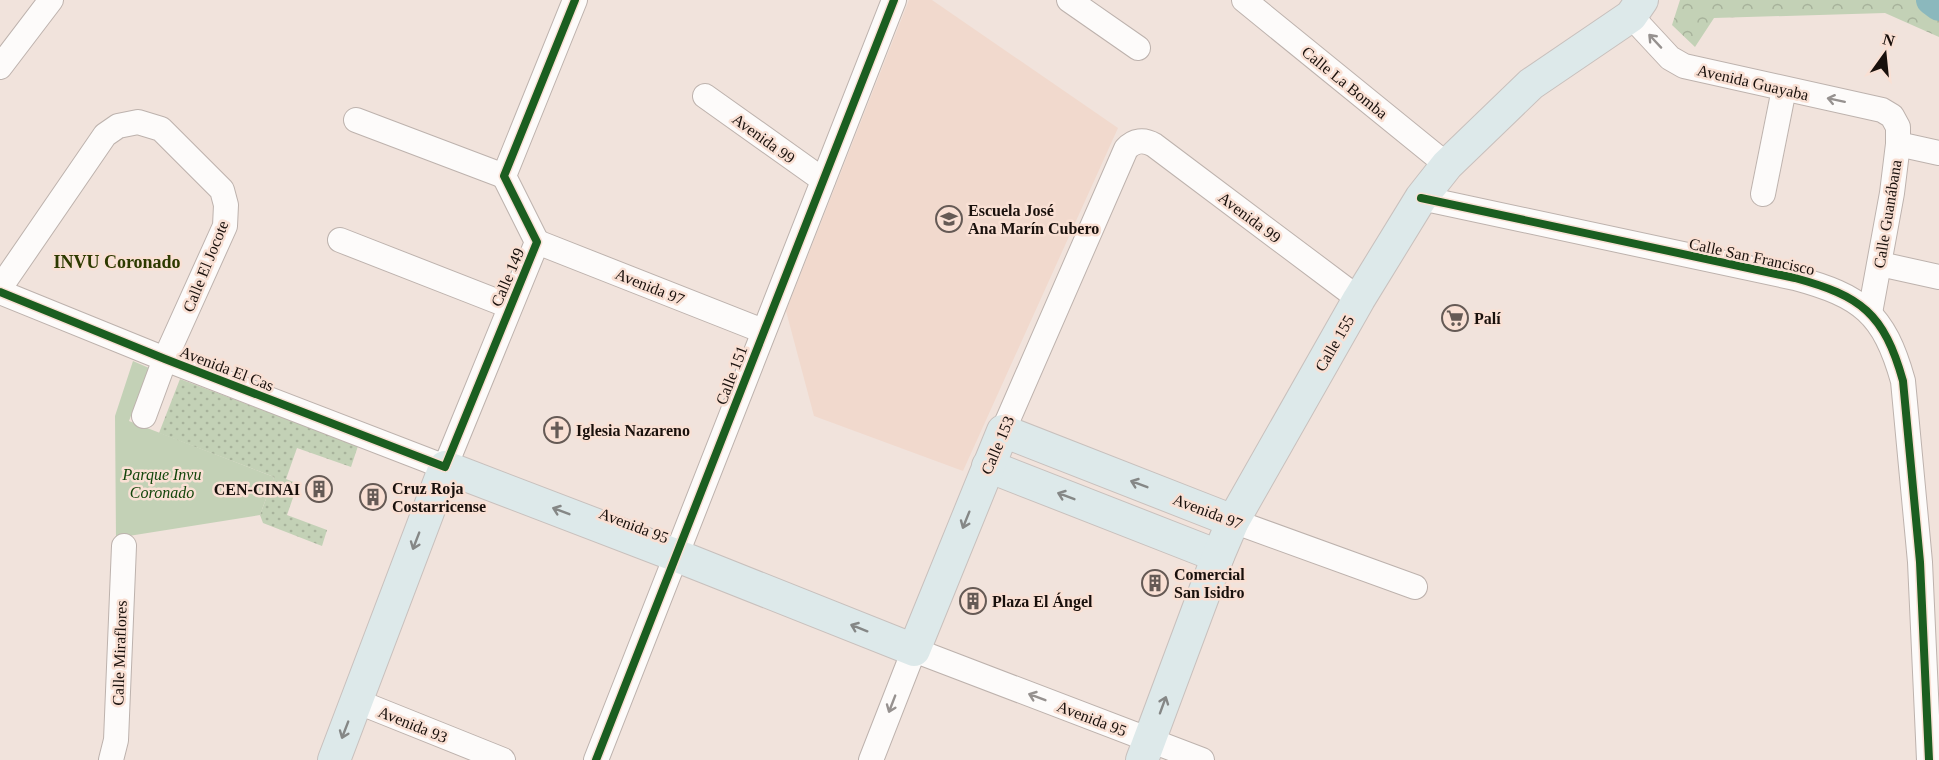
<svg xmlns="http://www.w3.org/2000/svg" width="1939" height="760" viewBox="0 0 1939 760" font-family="'Times New Roman',serif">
<defs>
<pattern id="forest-crowns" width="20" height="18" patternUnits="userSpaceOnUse" patternTransform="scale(1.5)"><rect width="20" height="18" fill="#c3d1b6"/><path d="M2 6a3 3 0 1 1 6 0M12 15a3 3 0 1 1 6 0" fill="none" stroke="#a7b29b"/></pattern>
<pattern id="garden-dots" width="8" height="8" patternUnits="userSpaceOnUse" patternTransform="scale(1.5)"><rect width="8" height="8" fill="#c3d1b6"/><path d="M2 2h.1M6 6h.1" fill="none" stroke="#a7b29b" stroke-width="1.8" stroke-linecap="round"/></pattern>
</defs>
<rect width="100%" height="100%" fill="#f1e3dc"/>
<path fill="#f1d9cd" d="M909,0h23l186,128 -155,343 -149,-55 -28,-105z"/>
<path fill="url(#forest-crowns)" d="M1680,0h259v37l-54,-24 -171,5 -19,29 -23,-22z"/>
<path fill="#c3d1b6" d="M133,361l16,7 -20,53 145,56 -14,38 -144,23 -1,-122z"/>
<path fill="url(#garden-dots)" d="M180,379l178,67 -7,21 -54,-19 -11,31 10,4 -2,5 2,1 -9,26 40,15 -5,16 -59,-23 -3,-8 14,-38 -115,-44z"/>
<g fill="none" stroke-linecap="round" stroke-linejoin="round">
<path stroke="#8bb8bd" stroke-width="30" d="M1931,0l8,6"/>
<defs>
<g id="minor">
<path d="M1069,0l69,48"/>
<path d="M1244,0l203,165"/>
<path d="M1631,16l39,42 14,8 198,44 10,6 6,11v17l-6,49 -22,120"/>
<path d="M0,67l51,-67"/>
<path d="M705,96l118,84"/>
<path d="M356,120l148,56"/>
<path d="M1898,144l41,9"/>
<path d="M1763,194l21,-105"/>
<path d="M1421,198l374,80c66,18 89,35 108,103l17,181 9,198"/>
<path d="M340,240l169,66"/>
<path d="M537,242l226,89"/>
<path d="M1880,264l59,13"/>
<path d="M0,288l105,-153 13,-9 20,-4 23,7 61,61 4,15 -1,21 -60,133 -21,57"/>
<path d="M0,292l165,67 280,108 92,-225 -33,-66 71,-176"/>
<path d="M1003,431l123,-282c8,-9 18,-10 28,-4l205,154"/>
<path d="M1233,521l182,66"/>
<path d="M356,701l147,59"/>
<path d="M111,760l5,-20 8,-194"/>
<path d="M596,760l298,-760"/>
<path d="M871,760l43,-110 288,110"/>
</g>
<g id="major">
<path d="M988,466l230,90"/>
<path d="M334,760l111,-293 230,88 239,95 89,-219 230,90"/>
<path d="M1142,760l76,-204 15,-35 126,-222 62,-101 26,-33 84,-81 100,-68 11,-16"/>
</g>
</defs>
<use href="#minor" stroke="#bdb2ad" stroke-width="26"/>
<use href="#major" stroke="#c8c0bd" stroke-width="34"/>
<use href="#minor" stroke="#fdfbfa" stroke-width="24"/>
<use href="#major" stroke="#dde9ea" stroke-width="32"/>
<defs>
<g id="cycleway">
<path d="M1421,198l374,80c66,18 89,35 108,103l17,181 9,198"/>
<path d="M0,292l165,67 280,108 92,-225 -33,-66 71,-176"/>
<path d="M596,760l298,-760"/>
</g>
</defs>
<use href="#cycleway" stroke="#f9e0d4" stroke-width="11"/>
<use href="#cycleway" stroke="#1b5e20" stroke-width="8"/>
</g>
<defs><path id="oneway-shaft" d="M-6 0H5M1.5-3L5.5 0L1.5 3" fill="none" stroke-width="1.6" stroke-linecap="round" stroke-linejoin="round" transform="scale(1.5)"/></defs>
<g stroke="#96918f">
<use href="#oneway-shaft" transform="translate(1655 41) rotate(-133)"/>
<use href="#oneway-shaft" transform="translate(1836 100) rotate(-168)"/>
<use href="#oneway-shaft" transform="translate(1037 697) rotate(-159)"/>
<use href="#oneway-shaft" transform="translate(892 704) rotate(111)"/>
</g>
<g stroke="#858786">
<use href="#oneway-shaft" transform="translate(1139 484) rotate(-159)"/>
<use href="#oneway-shaft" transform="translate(1066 496) rotate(-159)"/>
<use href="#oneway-shaft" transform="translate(561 511) rotate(-159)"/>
<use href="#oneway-shaft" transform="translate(966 520) rotate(112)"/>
<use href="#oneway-shaft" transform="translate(416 541) rotate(111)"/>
<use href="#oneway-shaft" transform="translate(859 628) rotate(-158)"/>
<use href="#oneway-shaft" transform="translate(1163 705) rotate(-70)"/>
<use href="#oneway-shaft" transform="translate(345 730) rotate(111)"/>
</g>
<defs>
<symbol id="school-ring" viewBox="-11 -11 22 22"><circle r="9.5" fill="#f9e0d4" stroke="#655a55" stroke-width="1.5"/><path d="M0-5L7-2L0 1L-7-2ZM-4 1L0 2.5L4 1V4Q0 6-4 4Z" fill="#655a55"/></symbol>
<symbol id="supermarket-ring" viewBox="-11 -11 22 22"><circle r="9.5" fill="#f9e0d4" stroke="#655a55" stroke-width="1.5"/><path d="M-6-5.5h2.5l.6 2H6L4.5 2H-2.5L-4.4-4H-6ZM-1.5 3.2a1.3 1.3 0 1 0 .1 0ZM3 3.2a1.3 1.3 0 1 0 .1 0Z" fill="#655a55"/></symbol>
<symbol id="church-ring" viewBox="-11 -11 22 22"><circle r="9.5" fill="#f9e0d4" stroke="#655a55" stroke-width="1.5"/><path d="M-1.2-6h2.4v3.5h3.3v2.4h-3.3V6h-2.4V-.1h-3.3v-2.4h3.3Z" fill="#655a55"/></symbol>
<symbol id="building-ring" viewBox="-11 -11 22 22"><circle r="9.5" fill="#f9e0d4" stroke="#655a55" stroke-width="1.5"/><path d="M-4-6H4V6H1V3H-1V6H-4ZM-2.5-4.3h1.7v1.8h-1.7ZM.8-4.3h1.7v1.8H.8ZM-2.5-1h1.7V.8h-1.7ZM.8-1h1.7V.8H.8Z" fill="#655a55"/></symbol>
</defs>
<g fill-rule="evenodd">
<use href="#school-ring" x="934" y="204" width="30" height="30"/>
<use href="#supermarket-ring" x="1440" y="303" width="30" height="30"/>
<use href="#church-ring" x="542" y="415" width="30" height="30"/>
<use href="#building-ring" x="304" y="474" width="30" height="30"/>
<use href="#building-ring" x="358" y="482" width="30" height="30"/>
<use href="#building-ring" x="1140" y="568" width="30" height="30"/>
<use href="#building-ring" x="958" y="586" width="30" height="30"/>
</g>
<g text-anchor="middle" stroke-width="5" stroke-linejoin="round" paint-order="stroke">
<g font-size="16" fill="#19100c" stroke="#f9e0d4">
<text transform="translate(1345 82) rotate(39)" y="6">Calle La Bomba</text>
<text transform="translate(1753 82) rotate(13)" y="6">Avenida Guayaba</text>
<text transform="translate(764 138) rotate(36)" y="6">Avenida 99</text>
<text transform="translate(1887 214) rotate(-81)" y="6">Calle Guanábana</text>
<text transform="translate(1250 217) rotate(37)" y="6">Avenida 99</text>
<text transform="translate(1752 256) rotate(12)" y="6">Calle San Francisco</text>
<text transform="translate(205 266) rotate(-68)" y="6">Calle El Jocote</text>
<text transform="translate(507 277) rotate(-67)" y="6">Calle 149</text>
<text transform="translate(650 286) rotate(22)" y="6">Avenida 97</text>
<text transform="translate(1334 343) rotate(-60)" y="6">Calle 155</text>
<text transform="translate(227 368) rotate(21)" y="6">Avenida El Cas</text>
<text transform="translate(731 375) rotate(-69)" y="6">Calle 151</text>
<text transform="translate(997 445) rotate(-67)" y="6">Calle 153</text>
<text transform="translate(1208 511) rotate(21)" y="6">Avenida 97</text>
<text transform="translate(634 525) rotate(21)" y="6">Avenida 95</text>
<text transform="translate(119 653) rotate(-88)" y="6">Calle Miraflores</text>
<text transform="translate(1092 718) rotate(21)" y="6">Avenida 95</text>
<text transform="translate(413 724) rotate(22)" y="6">Avenida 93</text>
</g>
<g font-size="16" font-weight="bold" fill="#19100c" stroke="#f9e0d4" text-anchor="start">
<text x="968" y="216">Escuela José<tspan x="968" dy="18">Ana Marín Cubero</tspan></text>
<text x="1474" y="324">Palí</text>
<text x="576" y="436">Iglesia Nazareno</text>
<text x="392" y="494">Cruz Roja<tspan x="392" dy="18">Costarricense</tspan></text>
<text x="300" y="495" text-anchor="end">CEN-CINAI</text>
<text x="1174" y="580">Comercial<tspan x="1174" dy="18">San Isidro</tspan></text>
<text x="992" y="607">Plaza El Ángel</text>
</g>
<g font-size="16" font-style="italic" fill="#12450a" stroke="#f9e0d4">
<text x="162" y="480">Parque Invu<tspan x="162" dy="18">Coronado</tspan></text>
</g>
<g font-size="18" font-weight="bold" fill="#2d3a00" stroke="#f9e0d4">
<text x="117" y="268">INVU Coronado</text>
</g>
</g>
<g transform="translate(1885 54) rotate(15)" stroke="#f9e0d4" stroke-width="4.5" paint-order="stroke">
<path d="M0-4.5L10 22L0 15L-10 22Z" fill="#19100c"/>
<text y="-9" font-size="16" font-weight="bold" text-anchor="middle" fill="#19100c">N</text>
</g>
</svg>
